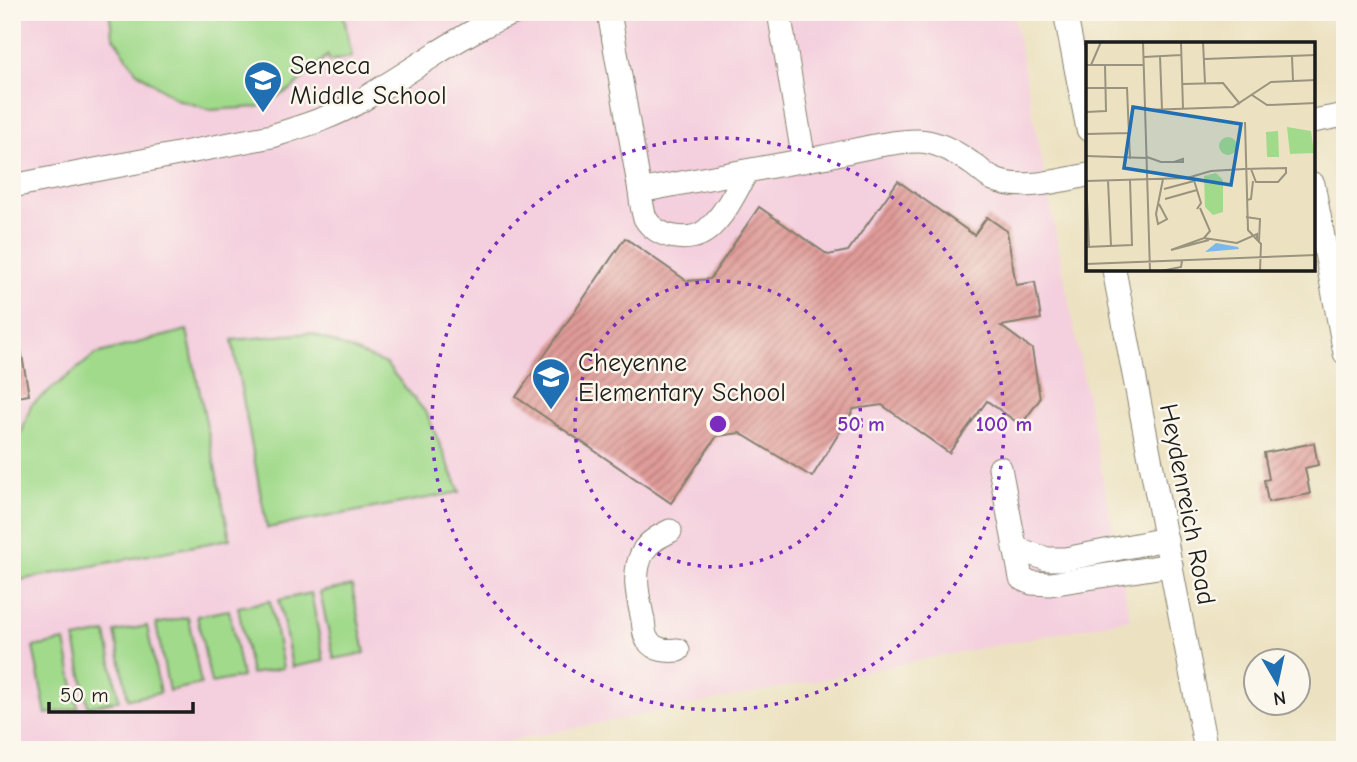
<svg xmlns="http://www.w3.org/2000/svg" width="1357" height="762" viewBox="0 0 1357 762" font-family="'Comic Neue',sans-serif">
<defs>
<pattern id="building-hatch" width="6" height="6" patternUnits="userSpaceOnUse" patternTransform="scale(1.75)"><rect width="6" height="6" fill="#e09b98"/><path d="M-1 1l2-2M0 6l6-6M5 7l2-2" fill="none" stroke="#b57e7b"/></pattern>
</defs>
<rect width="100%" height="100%" fill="#fbf7ec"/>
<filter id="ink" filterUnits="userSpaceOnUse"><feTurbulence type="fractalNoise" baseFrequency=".0143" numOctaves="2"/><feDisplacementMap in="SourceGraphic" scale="14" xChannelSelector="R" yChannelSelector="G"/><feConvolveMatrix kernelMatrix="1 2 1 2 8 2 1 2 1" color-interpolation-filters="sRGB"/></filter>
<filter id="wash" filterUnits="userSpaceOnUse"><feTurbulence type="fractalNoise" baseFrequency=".00686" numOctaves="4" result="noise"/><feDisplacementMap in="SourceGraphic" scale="28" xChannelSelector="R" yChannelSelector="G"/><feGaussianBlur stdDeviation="1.57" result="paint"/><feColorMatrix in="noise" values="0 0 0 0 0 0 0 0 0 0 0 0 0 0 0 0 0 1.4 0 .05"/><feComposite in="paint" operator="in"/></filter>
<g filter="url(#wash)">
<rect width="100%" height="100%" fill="#ece2c1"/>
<path fill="#f4cfde" d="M12,12h1001l117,607 -666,131h-452z"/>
<g fill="#a2da8c" stroke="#5f7b54" stroke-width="2">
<path d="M109,12h234l9,45 -23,4 -1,-6 -36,34 -34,18 -47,3 -35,-11 -40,-28 -23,-35z"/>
<path d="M187,330l43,209 -215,42 -3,-12v-108l19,-56 65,-51z"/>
<path d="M310,333l76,31 41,50 33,78 -193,36 -35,-188z"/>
<path d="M352,586l13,67 -31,6 -14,-67z"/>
<path d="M311,593l13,68 -32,6 -13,-67z"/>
<path d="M270,601l13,67 -32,6 -13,-67z"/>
<path d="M229,610l13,67 -31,6 -14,-67z"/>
<path d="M188,617l13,67 -32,7 -13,-67z"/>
<path d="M147,626l13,67 -32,6 -13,-67z"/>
<path d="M106,633l13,67 -31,7 -13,-68z"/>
<path d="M65,641l13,67 -32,6 -13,-67z"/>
</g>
<g id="blocks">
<g fill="url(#building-hatch)">
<path d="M898,181l76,54 13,-18 20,14 9,54 19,-3 6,37 -40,7 31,23 8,50 -19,26 -34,-24 -38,52 -67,-48 -28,4 -42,68 -72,-44 -23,3 -46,67 -155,-106 109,-159 62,43 23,-2 49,-72 69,48 20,-4z"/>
<path d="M20,344l9,51 -17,3v-53z"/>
<path d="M1314,443l4,22 -13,3 5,26 -42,8 -4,-22 5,-1 -5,-26z"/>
</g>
</g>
</g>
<g filter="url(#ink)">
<use href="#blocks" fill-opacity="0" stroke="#847f6e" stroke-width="2"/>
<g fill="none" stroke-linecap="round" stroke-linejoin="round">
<defs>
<g id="minor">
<path d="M609,12l31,179"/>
<path d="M779,12l25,149"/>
<path d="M1065,12l23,117"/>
<path d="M1313,121l32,-6"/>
<path d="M747,171c-11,20 -22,44 -40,59 -17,14 -51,8 -62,-12 -3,-8 -4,-19 -5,-27 61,-12 122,-23 183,-34 30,-6 65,-16 95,-16 19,0 39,12 53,22 8,5 14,12 22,16 26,13 67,1 95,-4"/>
<path d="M1313,184l32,169"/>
<path d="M12,186l260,-50c31,-10 62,-19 90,-36 27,-16 52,-32 78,-49 25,-15 49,-30 77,-39"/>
<path d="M1114,270l92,480"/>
<path d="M1000,468l21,110 11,5 18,1 121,-19"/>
<path d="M670,531c-10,5 -20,10 -26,19 -13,22 -6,47 -1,70 1,7 1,16 5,21 8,10 19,10 30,9"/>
<path d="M1014,548l33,11h18l101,-20"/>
</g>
</defs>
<use href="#minor" stroke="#847f6e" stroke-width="25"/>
<use href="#minor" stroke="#fff" stroke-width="23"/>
</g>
</g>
<g fill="none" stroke="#7b2cbf" stroke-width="3.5" stroke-dasharray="3.5 7">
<circle cx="718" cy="424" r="143"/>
<circle cx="718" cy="424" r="286"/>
</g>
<defs>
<symbol id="school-pin" viewBox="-11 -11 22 30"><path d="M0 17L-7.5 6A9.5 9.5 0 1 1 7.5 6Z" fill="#1f6fb2" stroke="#fbf7ec"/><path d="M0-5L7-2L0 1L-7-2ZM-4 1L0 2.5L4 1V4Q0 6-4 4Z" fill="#fff"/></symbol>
</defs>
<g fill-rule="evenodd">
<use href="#school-pin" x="241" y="58" width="44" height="60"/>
<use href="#school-pin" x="529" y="355" width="44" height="60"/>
</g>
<g text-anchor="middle" stroke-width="5" stroke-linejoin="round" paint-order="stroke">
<g font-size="26" fill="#1c1c1c" stroke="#fbf7ec" text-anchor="start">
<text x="290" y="74">Seneca<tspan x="290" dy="30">Middle School</tspan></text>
<text x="578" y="371">Cheyenne<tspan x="578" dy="30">Elementary School</tspan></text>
</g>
<g font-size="26" fill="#1c1c1c" stroke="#fbf7ec">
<text transform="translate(1188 504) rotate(79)" y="9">Heydenreich Road</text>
</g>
</g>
<g transform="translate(1086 42)">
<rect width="229" height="229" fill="#ece2c1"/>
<path d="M201,85l24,4 3,22 -24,1zM192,89l1,26h-12l-1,-25zM133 104a9 9 0 1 1 18 0a9 9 0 1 1-18 0ZM130,131l7,7v32l-10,3 -8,-8 -1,-31z" fill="#a2da8c"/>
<path d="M130,201l22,4 1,2 -34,3z" fill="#79b9ed"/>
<path fill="none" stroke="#99937f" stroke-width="2" d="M57,0l7,229M95,0l2,67M117,0l2,41M74,14l2,54M206,14l1,25M58,15l37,-2M118,17l112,-4M0,23h58M5,23l10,-23M96,42l41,-1 17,21M0,46h41l3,71M166,53l15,10 49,-2M59,68l88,-3 38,-25 45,-2M0,70l20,-1 -1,-46M159,80l3,108 13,14 -1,27M0,92l43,-1M0,114l61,2M61,115l14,5h22v-3l-9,3M0,132l3,73M107,135l8,26 -4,6M22,138l3,66M0,139l101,-3 24,-7 33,-2 42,-1v5l-8,9h-22l-5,-13M78,147l30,-8M79,157l32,-9M161,158l4,-1 2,-18M73,162l8,15 -9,5 -2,-10 7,-35M114,166l10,23 -6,7M160,175l14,2 -1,22M123,198l-38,10 33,-12 33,5 20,-9v6M0,205l46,-2 -2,-65M0,222l230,-9M75,229l20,-4 1,-6"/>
<path fill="#1f6fb2" fill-opacity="0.15" stroke="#1f6fb2" stroke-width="3.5" d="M47,65l108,17 -10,61 -107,-17z"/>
<rect width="229" height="229" fill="none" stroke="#1c1c1c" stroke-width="3.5"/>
</g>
<circle cx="718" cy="424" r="10" fill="#7b2cbf" stroke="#fbf7ec" stroke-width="3.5"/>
<g font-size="21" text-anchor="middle" font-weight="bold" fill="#7b2cbf" stroke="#fbf7ec" stroke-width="5" stroke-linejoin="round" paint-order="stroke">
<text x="861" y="431">50 m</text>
<text x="1004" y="431">100 m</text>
</g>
<rect width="1357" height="762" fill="none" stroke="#fbf7ec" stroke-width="42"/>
<g transform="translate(1277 682) rotate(171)"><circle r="33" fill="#fbf7ec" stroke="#a29f99" stroke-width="2"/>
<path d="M0-5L12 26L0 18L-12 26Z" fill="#1f6fb2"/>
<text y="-10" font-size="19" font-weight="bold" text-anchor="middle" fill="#1c1c1c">N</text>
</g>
<path d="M49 702v10h144v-10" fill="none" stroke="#1c1c1c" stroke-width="3.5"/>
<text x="60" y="702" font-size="21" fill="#1c1c1c" stroke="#fbf7ec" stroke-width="5" paint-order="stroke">50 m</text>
</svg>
